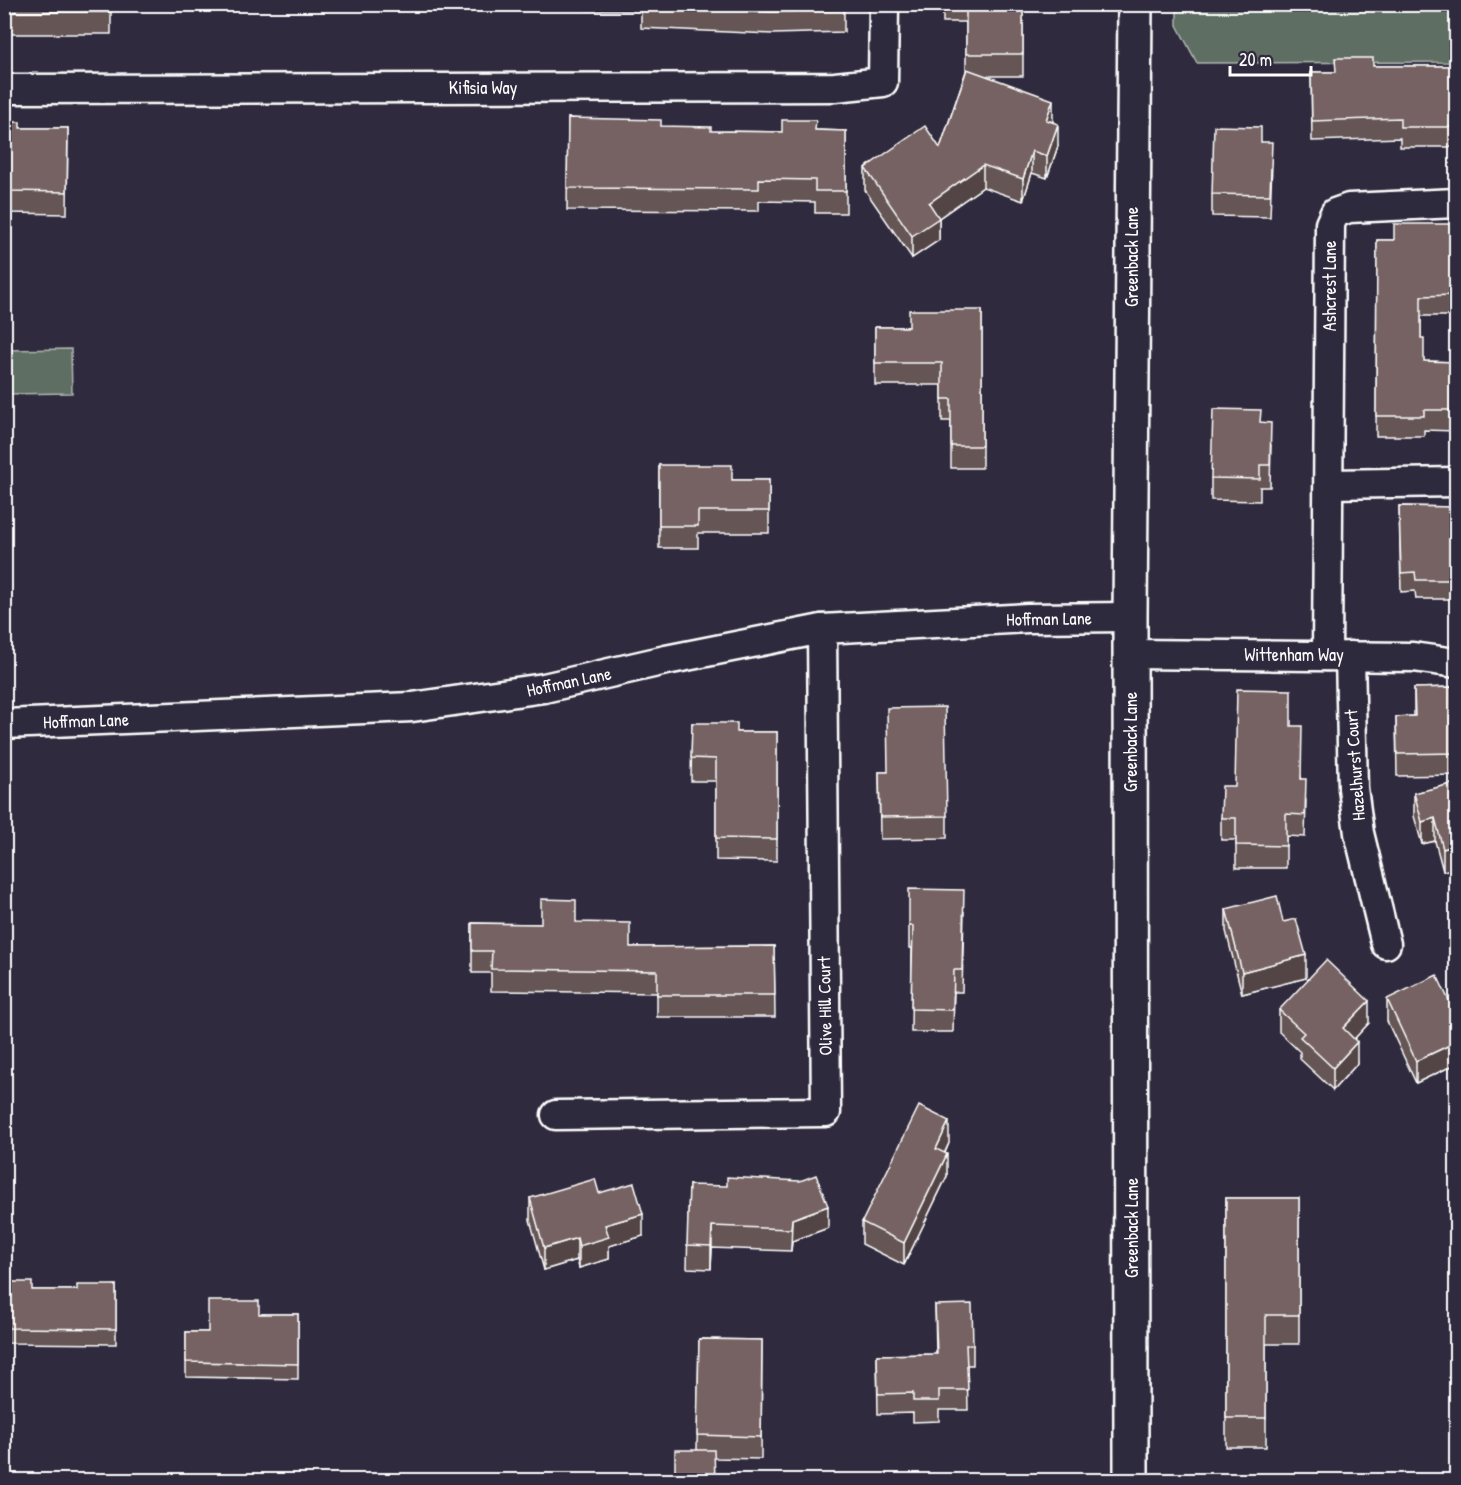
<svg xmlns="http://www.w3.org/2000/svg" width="1461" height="1485" viewBox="0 0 1461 1485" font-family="'Patrick Hand',sans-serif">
<rect width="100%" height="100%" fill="#2f2a3d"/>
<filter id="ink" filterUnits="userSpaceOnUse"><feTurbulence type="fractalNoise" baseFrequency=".0167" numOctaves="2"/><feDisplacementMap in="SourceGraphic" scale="12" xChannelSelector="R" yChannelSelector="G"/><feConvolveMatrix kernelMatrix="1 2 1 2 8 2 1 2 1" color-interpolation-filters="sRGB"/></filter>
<g filter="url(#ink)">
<g fill="#5f6e64" stroke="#afb6b2" stroke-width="1.5">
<path d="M1177,5h279v57l-259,1 -20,-38z"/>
<path d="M71,349l1,44 -67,1v-44z"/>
</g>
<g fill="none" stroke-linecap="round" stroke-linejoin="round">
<defs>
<g id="minor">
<path d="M4,89l831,-2 48,-5 1,-78"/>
<path d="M1329,484l127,-2"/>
<path d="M1131,654l282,3 43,6"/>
<path d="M1327,656l3,-432 5,-11 14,-5 107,-5"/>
<path d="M1350,656l3,132 6,45 27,111"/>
<path d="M4,724l408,-17 132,-19 122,-28 156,-31 206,-11 102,-1"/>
<path d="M556,1115l270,-3 -4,-483"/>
</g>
<path id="primary" d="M1131,1480l-1,-863 5,-613"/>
</defs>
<use href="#minor" stroke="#fff" stroke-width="33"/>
<use href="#primary" stroke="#fff" stroke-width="38"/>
<use href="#minor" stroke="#2f2a3d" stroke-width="28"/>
<use href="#primary" stroke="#2f2a3d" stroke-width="33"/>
</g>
<g fill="#655454" stroke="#fff" stroke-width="1.5">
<rect x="4" y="4" width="107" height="30"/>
<path d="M586,4h258v28l-71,2 -132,-6v-18h-55z"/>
<path d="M943,4h80v72h-36l66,46 5,24 -11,32 -15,-5 -9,28 -40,-14 -44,31v22l-27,18 -47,-68v-22l75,-20 26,-77v-49h-23z"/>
<path d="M1373,66h83v81h-56v-9l-88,3 -1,-69h24z"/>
<path d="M568,118l143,13 71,1 34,-2 30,1v82h-31v-11l-56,-1v10l-192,-1z"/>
<path d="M4,122l16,6h48l-1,86 -58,-1v-4h-5z"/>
<path d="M1261,142l11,22 -2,53 -58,-1v-22z"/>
<path d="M1456,224v92h-35v22l3,23 32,1v69l-32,-1v6h-48l1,-196h17z"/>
<path d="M982,310v158h-31v-47h-9v-36h-67v-58h34z"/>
<path d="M1261,423l10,22 -1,42h-10v14l-49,-1v-22z"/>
<path d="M659,465l73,15h37v53h-71v15h-39z"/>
<path d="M1399,506l57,1v92h-40l-1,-8 -14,1z"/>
<path d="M1456,687v88l-59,1 -1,-59 18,-1v-28z"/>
<path d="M692,723l45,9h40v129l-61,-1v-79h-25z"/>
<path d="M1291,726l15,75 -1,36 -19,-1v32h-50v-28h-15v-22l14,-32z"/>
<path d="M879,772h9l59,44v22l-67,1z"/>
<path d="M1456,783v85l-13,3 -8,-30 -13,3 -8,-28v-23z"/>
<path d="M1226,909l57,13 23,56 -64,16 -16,-63z"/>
<path d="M964,912l-2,80h-8l-1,40h-42l1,-84h-3v-22z"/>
<path d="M576,922l54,25 144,-1 1,71h-118v-24l-166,-2v-18h-19v-50l69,1z"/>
<path d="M1387,999l69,17v48l-40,19 -29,-62z"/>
<path d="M1279,1010l90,13 -15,16 3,25 -24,26 -33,-31v-7l-21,-20z"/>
<path d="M949,1143l-4,10 2,23 -43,89 -42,-21v-22z"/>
<path d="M689,1185l139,43 -36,13 -1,10 -79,-3 -1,21 -24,-1z"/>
<path d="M599,1193l44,43 -34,10v13l-30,9 -2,-8 -33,10 -14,-50v-22z"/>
<path d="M1226,1198h73v146h-33v103h-40z"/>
<path d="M8,1282l24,8h45l39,-5v59l-108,-1z"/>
<path d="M935,1305l38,40v20h-6l1,45h-29v11l-26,1v-9l-35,1 -1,-59 59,-1z"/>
<path d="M259,1314h39v65l-112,-2v-45h22z"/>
<path d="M699,1339l63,1 -1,119 -47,-1 -17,-8z"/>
</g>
<g fill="#534545" stroke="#fff" stroke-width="1.5">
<path d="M1053,100v22l-7,-2z"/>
<path d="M1058,124v22l-11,32v-22z"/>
<path d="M1032,151v22l-9,28v-22z"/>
<path d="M983,165v22l-44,31v22l-27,18v-22l17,-33z"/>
<path d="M1435,818v23l-13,3v-22z"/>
<path d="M1456,845v23l-13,3v-22z"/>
<path d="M1306,955v23l-64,16v-22z"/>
<path d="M1369,1001v22l-26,28v-23z"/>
<path d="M1357,1042v22l-24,26v-22z"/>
<path d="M1456,1042v22l-40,19v-22z"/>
<path d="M949,1121v22l-13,28v-22z"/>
<path d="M947,1154v22l-43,89v-22z"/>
<path d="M828,1206v22l-36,13 -1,10 1,-32z"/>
<path d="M643,1214v22l-34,10v13l-30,9v-22l26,-21z"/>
<path d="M712,1226v22l-1,21v-23z"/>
<path d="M577,1238v22l-33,10v-22z"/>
</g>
<g fill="#766262" stroke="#fff" stroke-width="1.5">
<rect x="4" y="4" width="107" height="8"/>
<path d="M641,4h203v6l-71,2 -132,-6z"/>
<rect x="966" y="4" width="57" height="50"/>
<path d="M1335,58h38v8h83v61h-56v-9l-88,3 -1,-49h25z"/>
<path d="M967,69l86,31 -7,20 12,4 -11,32 -15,-5 -9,28 -40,-14 -54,38 10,15 -27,18 -47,-68 60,-42 15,22z"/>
<path d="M568,118l93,2v6l50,1v4l71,1v-12h34l-1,10 31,1v60h-31v-11l-56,-1v10l-192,-1z"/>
<path d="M4,122h16v6h48l-1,64 -58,-1v-4h-5z"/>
<path d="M1214,126l47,1v15h11l-2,53 -58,-1z"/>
<path d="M1394,224h62v71l-35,1v42h3v23l32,1v48h-32v6h-48l1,-176h17z"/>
<path d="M909,310h73v136h-31v-47h-9v-36h-67v-36h34z"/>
<path d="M1213,409l48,1 -1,12 11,1 -1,42h-10v14l-49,-1z"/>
<path d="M659,465h73v15h37v31h-71v15h-39z"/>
<path d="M1399,506l57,1v73h-40l-1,-8 -14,1z"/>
<path d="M1456,687v66l-59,1 -1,-37 19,-1 -1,-28z"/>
<path d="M1237,689l54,1v36h11l-1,53h5l-1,36 -19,-1v32l-50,-1v-27h-15l1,-32h13z"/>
<path d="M945,707l2,109 -67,1 -1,-45h9l-1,-64z"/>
<path d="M692,723h45v9h40v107l-61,-1v-79l-25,-1z"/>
<path d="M1456,783v62l-13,4 -8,-31 -13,4 -8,-29z"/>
<path d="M909,889l55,1 -2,80h-8l-1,40 -42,-1 2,-83h-4z"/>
<path d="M1277,896l6,26 13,-3 10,36 -64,17 -16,-63z"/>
<path d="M541,899l35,1v22l54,1v24l144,-1 1,49h-118v-24l-166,-2 1,-18h-20v-28l69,1z"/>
<path d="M1326,960l43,41 -26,27 14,14 -24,26 -33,-31 4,-4 -25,-23z"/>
<path d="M1437,975l19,41v26l-40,19 -29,-62z"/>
<path d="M919,1106l30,15 -13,28 11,5 -43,89 -42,-21z"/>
<path d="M816,1175l12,31 -36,13 -1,10 -79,-3 -1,20 -24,-1 2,-60 38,1v-9l73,4z"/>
<path d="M595,1179l4,14 35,-10 9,31 -38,11 4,12 -30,9 -2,-8 -33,10 -14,-50z"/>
<path d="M1226,1198h73v117h-33v103h-40z"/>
<path d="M8,1282h24v8h45v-5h39v44l-108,-1z"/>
<path d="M208,1301h51v13h39v50l-112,-2v-30h22z"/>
<path d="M972,1304l1,41h-7l2,45h-29v11h-26v-8l-35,1 -1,-39 60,-1 -2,-49z"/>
<path d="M699,1339l63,1 -1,97 -64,-2z"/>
<path d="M675,1450h39l1,30h-40z"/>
</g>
</g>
<g text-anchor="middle" stroke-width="5" stroke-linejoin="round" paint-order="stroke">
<g font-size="18" fill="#fff" stroke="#2f2a3d">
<text x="483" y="94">Kifisia Way</text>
<text transform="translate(1132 257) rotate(-90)" y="6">Greenback Lane</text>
<text transform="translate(1330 286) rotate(-90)" y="6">Ashcrest Lane</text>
<text transform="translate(1049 619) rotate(-1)" y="6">Hoffman Lane</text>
<text x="1294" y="661">Wittenham Way</text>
<text transform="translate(569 682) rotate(-12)" y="6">Hoffman Lane</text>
<text transform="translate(86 721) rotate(-2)" y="6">Hoffman Lane</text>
<text transform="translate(1131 742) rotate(-90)" y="6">Greenback Lane</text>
<text transform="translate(1355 765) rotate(-94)" y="6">Hazelhurst Court</text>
<text transform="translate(825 1006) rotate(-91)" y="6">Olive Hill Court</text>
<text transform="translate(1132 1228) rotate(-90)" y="6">Greenback Lane</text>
</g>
</g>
<rect width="1461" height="1485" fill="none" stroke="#2f2a3d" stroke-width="24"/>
<rect x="12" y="12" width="1437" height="1461" fill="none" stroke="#fff" stroke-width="2" filter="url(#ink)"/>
<path d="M1230 66v9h81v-9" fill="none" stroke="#ffffff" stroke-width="3"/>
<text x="1239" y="66" font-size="18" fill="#ffffff" stroke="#2f2a3d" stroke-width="4.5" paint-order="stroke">20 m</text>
</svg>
